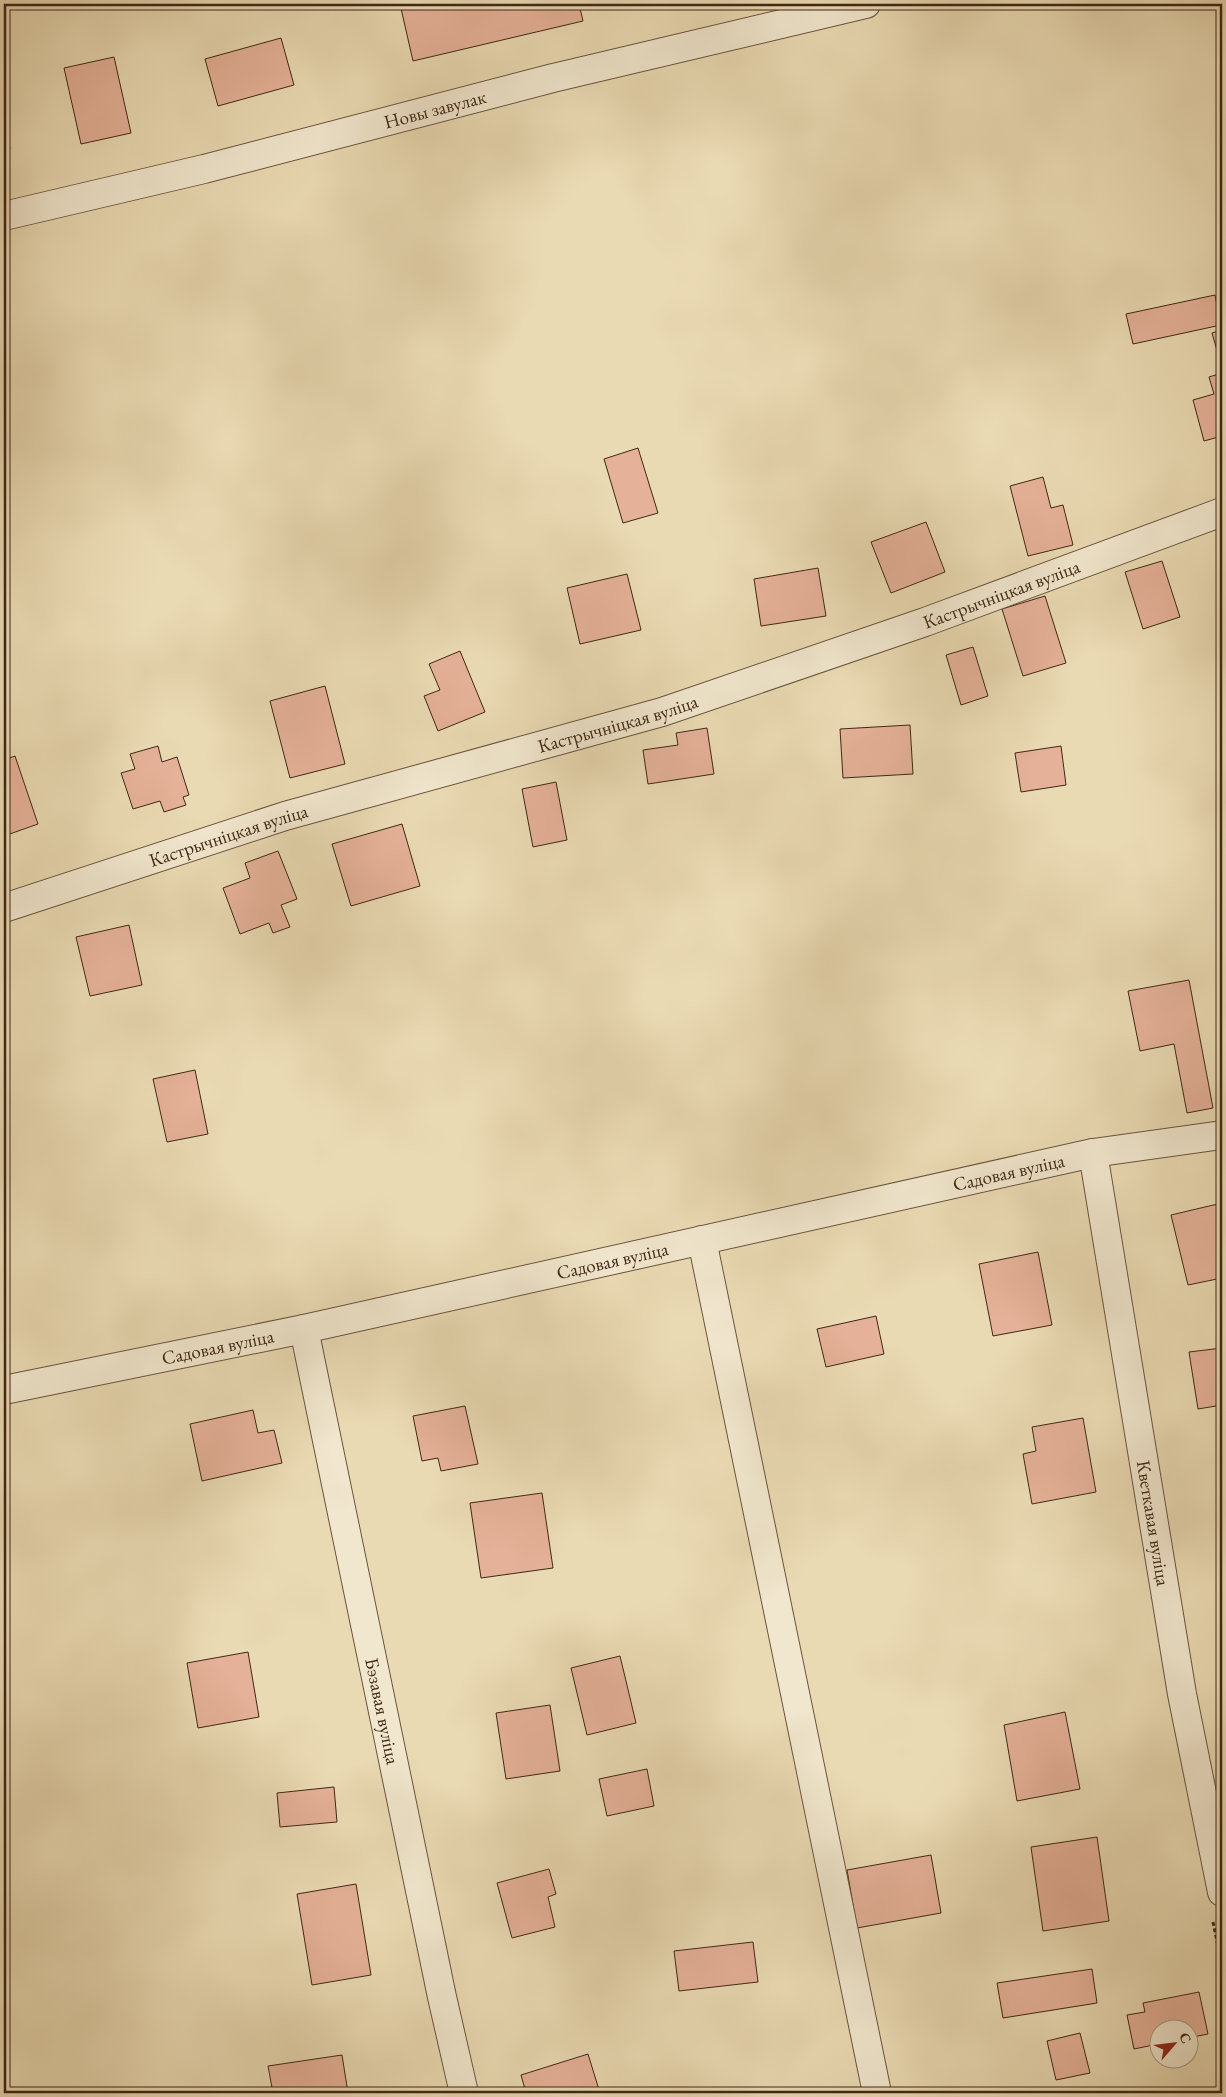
<svg xmlns="http://www.w3.org/2000/svg" width="1226" height="2097" viewBox="0 0 1226 2097" font-family="'EB Garamond',serif">
<rect width="100%" height="100%" fill="#eadab3"/>
<filter id="stains"><feTurbulence type="fractalNoise" baseFrequency=".004" numOctaves="4"/><feColorMatrix values="0 0 0 0 .2 0 0 0 0 .09 0 0 0 0 .02 0 0 0 .5 -.17"/></filter>
<radialGradient id="worn" r=".72"><stop offset=".6" stop-color="#630" stop-opacity="0"/><stop offset="1" stop-color="#630" stop-opacity=".3"/></radialGradient>
<g fill="#e5b198" stroke="#3f2716">
<path d="M400,4h179l4,17 -170,40z"/>
<path d="M281,38l13,47 -76,21 -13,-47z"/>
<path d="M114,57l17,76 -50,11 -17,-76z"/>
<path d="M4,122l6,27 -6,1z"/>
<path d="M1215,295l6,30 -88,19 -7,-30z"/>
<path d="M1222,330v38l-10,-35z"/>
<path d="M1222,373v63l-18,5 -11,-41 21,-6 -5,-17z"/>
<path d="M638,448l20,65 -35,10 -19,-64z"/>
<path d="M1043,477l8,31 12,-3 10,40 -45,11 -18,-70z"/>
<path d="M926,522l19,50 -54,21 -20,-51z"/>
<path d="M1162,561l18,56 -37,12 -18,-57z"/>
<path d="M818,568l8,48 -65,10 -7,-47z"/>
<path d="M627,574l14,56 -61,14 -13,-56z"/>
<path d="M1045,596l21,67 -43,13 -21,-67z"/>
<path d="M973,647l15,49 -27,9 -15,-50z"/>
<path d="M460,651l25,61 -47,19 -14,-35 16,-6 -11,-26z"/>
<path d="M325,686l20,78 -55,14 -20,-77z"/>
<path d="M910,725l3,49 -70,4 -3,-49z"/>
<path d="M707,728l7,46 -66,10 -5,-34 35,-5 -2,-12z"/>
<path d="M158,746l4,16 15,-5 12,38 -6,2 3,8 -22,7 -4,-11 -27,8 -12,-36 14,-4 -5,-15z"/>
<path d="M1061,746l5,39 -45,7 -6,-39z"/>
<path d="M15,756l23,68 -34,12v-76z"/>
<path d="M556,782l11,58 -34,7 -11,-58z"/>
<path d="M402,824l18,62 -69,20 -19,-62z"/>
<path d="M278,851l19,48 -16,6 9,22 -17,6 -4,-10 -29,11 -17,-46 27,-10 -5,-15z"/>
<path d="M129,925l13,60 -52,11 -14,-59z"/>
<path d="M1189,980l24,128 -26,5 -13,-69 -34,7 -12,-60z"/>
<path d="M195,1070l13,64 -41,8 -14,-63z"/>
<path d="M1222,1203v75l-34,7 -17,-70z"/>
<path d="M1038,1252l14,73 -59,11 -14,-72z"/>
<path d="M876,1316l8,38 -58,13 -9,-38z"/>
<path d="M1222,1348v57l-24,4 -9,-57z"/>
<path d="M465,1406l13,58 -37,7 -3,-13 -16,3 -9,-45z"/>
<path d="M253,1410l5,23 16,-3 8,33 -80,18 -12,-57z"/>
<path d="M1083,1418l13,74 -64,12 -9,-50 13,-3 -4,-24z"/>
<path d="M1222,1484v25l-5,-24z"/>
<path d="M542,1493l11,75 -72,10 -11,-75z"/>
<path d="M248,1652l11,65 -61,11 -11,-65z"/>
<path d="M620,1656l16,67 -49,12 -16,-67z"/>
<path d="M550,1705l10,66 -54,8 -10,-66z"/>
<path d="M1065,1712l15,77 -63,12 -13,-76z"/>
<path d="M647,1769l7,37 -47,10 -8,-37z"/>
<path d="M334,1787l3,35 -57,5 -3,-34z"/>
<path d="M1097,1837l12,84 -66,10 -12,-84z"/>
<path d="M931,1855l10,58 -84,15 -10,-58z"/>
<path d="M549,1869l7,25 -8,3 7,30 -43,11 -15,-55z"/>
<path d="M356,1884l15,91 -59,10 -15,-91z"/>
<path d="M753,1942l5,40 -79,9 -5,-40z"/>
<path d="M1092,1969l5,34 -94,15 -6,-35z"/>
<path d="M1199,1992l9,42 -20,4v-8h-30v14l-24,5 -7,-34 18,-3 -2,-9z"/>
<path d="M1080,2033l10,40 -34,7 -9,-39z"/>
<path d="M588,2054l12,39h-74l-5,-18z"/>
<path d="M342,2055l6,38h-75l-5,-27z"/>
</g>
<g fill="none" stroke-linecap="round" stroke-linejoin="round">
<defs>
<g id="street">
<path id="s1" d="M4,216l200,-47 349,-91 313,-74"/>
<path id="s2" d="M4,908l281,-92 377,-104 263,-90 297,-110"/>
<path id="s3" d="M1093,1153l89,541 40,198"/>
<path d="M702,1240l175,853"/>
<path id="s4" d="M304,1329l138,668 22,96"/>
<path id="s5" d="M4,1390l300,-61 789,-176 129,-18"/>
</g>
</defs>
<use href="#street" stroke="#6a543d" stroke-width="30"/>
<path stroke="#3f2716" stroke-width="3" stroke-dasharray="4 2.5" stroke-linecap="butt" d="M1213,1922l9,43"/>
<use href="#street" stroke="#f1e7ce" stroke-width="28"/>
</g>
<g text-anchor="middle" stroke-width="4" stroke-linejoin="round" paint-order="stroke">
<g font-size="19" fill="#3f2716" stroke="#f1e7ce">
<text dy="7" stroke="none"><textPath href="#s1" startOffset="444">Новы завулак</textPath></text>
<text dy="7" stroke="none"><textPath href="#s2" startOffset="1046">Кастрычніцкая вуліца</textPath></text>
<text dy="7" stroke="none"><textPath href="#s2" startOffset="641">Кастрычніцкая вуліца</textPath></text>
<text dy="7" stroke="none"><textPath href="#s2" startOffset="236">Кастрычніцкая вуліца</textPath></text>
<text dy="7" stroke="none"><textPath href="#s5" startOffset="1028">Садовая вуліца</textPath></text>
<text dy="7" stroke="none"><textPath href="#s5" startOffset="622">Садовая вуліца</textPath></text>
<text dy="7" stroke="none"><textPath href="#s5" startOffset="218">Садовая вуліца</textPath></text>
<text dy="7" stroke="none"><textPath href="#s3" startOffset="375">Кветкавая вуліца</textPath></text>
<text dy="7" stroke="none"><textPath href="#s4" startOffset="390">Бэзавая вуліца</textPath></text>
</g>
</g>
<rect width="1226" height="2097" fill="none" stroke="#eadab3" stroke-width="20"/>
<rect x="5" y="5" width="1216" height="2087" fill="none" stroke="#3f2716" stroke-width="2.5"/>
<rect x="10" y="10" width="1206" height="2077" fill="none" stroke="#3f2716"/>
<g transform="translate(1174 2044) rotate(62)"><circle r="24" fill="#f1e7ce" stroke="#aa9a84"/>
<path d="M0-4L9 19L0 12L-9 19Z" fill="#8f2418"/>
<text y="-8" font-size="14" font-weight="bold" text-anchor="middle" fill="#3f2716">С</text>
</g>
<rect width="100%" height="100%" filter="url(#stains)"/>
<rect width="100%" height="100%" fill="url(#worn)"/>
</svg>
